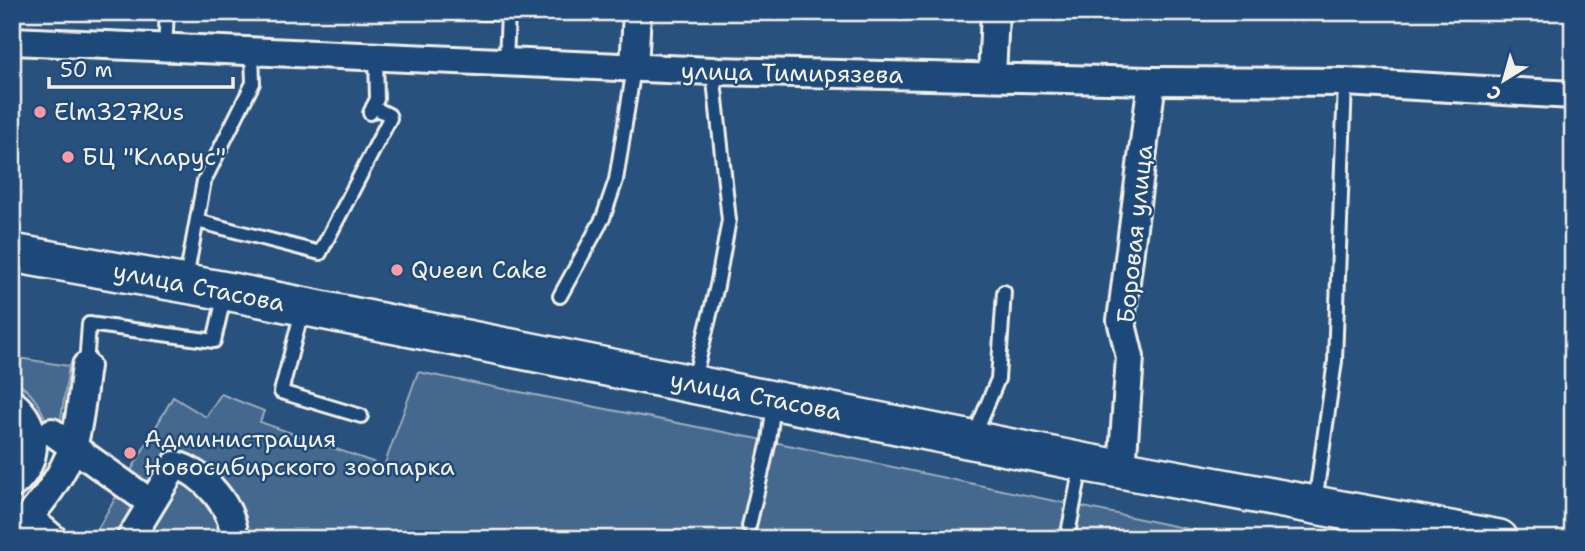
<svg xmlns="http://www.w3.org/2000/svg" width="1585" height="551" viewBox="0 0 1585 551" font-family="'Shantell Sans',sans-serif">
<rect width="100%" height="100%" fill="#28517e"/>
<filter id="ink" filterUnits="userSpaceOnUse"><feTurbulence type="fractalNoise" baseFrequency=".0143" numOctaves="2"/><feDisplacementMap in="SourceGraphic" scale="14" xChannelSelector="R" yChannelSelector="G"/><feConvolveMatrix kernelMatrix="1 2 1 2 8 2 1 2 1" color-interpolation-filters="sRGB"/></filter>
<g filter="url(#ink)">
<g fill="#45688e" stroke="#9cacbb" stroke-width="2">
<path d="M12,357l57,9 -9,59 -8,7c-10,-22 -18,-41 -40,-52z"/>
<path d="M418,372l351,69 467,98h-1144l81,-142 33,20 15,-23 43,17 -4,11 124,44z"/>
</g>
<g fill="none" stroke-linecap="round" stroke-linejoin="round">
<defs>
<g id="lane">
<path d="M474,12l34,2"/>
<path d="M165,48l2,-36"/>
<path d="M506,63l2,-51"/>
<path d="M370,113l7,-14 -1,-42"/>
<path d="M197,221l123,32 70,-135 -1,-3 -16,-8"/>
<path d="M186,279l18,-98 49,-98 -1,-31"/>
<path d="M560,296l43,-78 13,-38 18,-112"/>
<path d="M302,311l-21,81 80,24"/>
<path d="M86,366l3,-42 125,17 11,-48"/>
<path d="M693,383l24,-97 12,-66 -16,-149"/>
<path d="M974,436l24,-57 6,-87"/>
<path d="M1315,503l20,-142 10,-279"/>
<path d="M749,526l20,-85 5,-38"/>
<path d="M1067,539l14,-73"/>
</g>
<g id="street">
<path d="M12,41l701,30 439,10 193,1 228,13"/>
<path d="M634,68l3,-56"/>
<path d="M992,77l3,-65"/>
<path d="M12,403c28,21 28,61 0,82"/>
<path d="M52,432l99,71"/>
<path d="M1122,469l8,-112 -9,-37 31,-239"/>
<path d="M29,518l25,21"/>
<path d="M12,534c26,-25 49,-54 61,-88 8,-26 9,-54 13,-80"/>
<path d="M130,539l45,-74c28,6 61,45 59,74"/>
</g>
<path id="secondary" d="M12,253l214,38 856,171 417,77"/>
</defs>
<use href="#lane" stroke="#f4f1e8" stroke-width="18"/>
<use href="#street" stroke="#f4f1e8" stroke-width="32"/>
<use href="#secondary" stroke="#f4f1e8" stroke-width="42"/>
<use href="#lane" stroke="#1f4a7a" stroke-width="12"/>
<use href="#street" stroke="#1f4a7a" stroke-width="26"/>
<use href="#secondary" stroke="#1f4a7a" stroke-width="37"/>
</g>
</g>
<g fill="#ff9aa2" stroke="#1f4a7a" stroke-width="2.5">
<circle cx="40" cy="112" r="7"/>
<circle cx="68" cy="157" r="7"/>
<circle cx="397" cy="270" r="7"/>
<circle cx="130" cy="453" r="7"/>
</g>
<g text-anchor="middle" stroke-width="5" stroke-linejoin="round" paint-order="stroke">
<g font-size="24" fill="#f4f1e8" stroke="#1f4a7a">
<text transform="translate(792 73) rotate(1)" y="8">улица Тимирязева</text>
<text transform="translate(1135 234) rotate(-84)" y="8">Боровая улица</text>
<text transform="translate(199 287) rotate(11)" y="8">улица Стасова</text>
<text transform="translate(756 396) rotate(11)" y="8">улица Стасова</text>
</g>
<g font-size="24" fill="#f4f1e8" stroke="#1f4a7a" text-anchor="start">
<text x="54" y="120">Elm327Rus</text>
<text x="82" y="165">БЦ "Кларус"</text>
<text x="411" y="278">Queen Cake</text>
<text x="144" y="447">Администрация<tspan x="144" dy="28">Новосибирского зоопарка</tspan></text>
</g>
</g>
<rect width="1585" height="551" fill="none" stroke="#1f4a7a" stroke-width="42"/>
<rect x="21" y="21" width="1543" height="509" fill="none" stroke="#f4f1e8" stroke-width="2.5" filter="url(#ink)"/>
<g transform="translate(1504 80) rotate(217)" stroke="#1f4a7a" stroke-width="5" paint-order="stroke">
<path d="M0-5L12 26L0 18L-12 26Z" fill="#f4f1e8"/>
<text y="-10" font-size="19" font-weight="bold" text-anchor="middle" fill="#f4f1e8">С</text>
</g>
<path d="M49 77v10h184v-10" fill="none" stroke="#f4f1e8" stroke-width="3.5"/>
<text x="60" y="77" font-size="21" fill="#f4f1e8" stroke="#1f4a7a" stroke-width="5" paint-order="stroke">50 m</text>
</svg>
